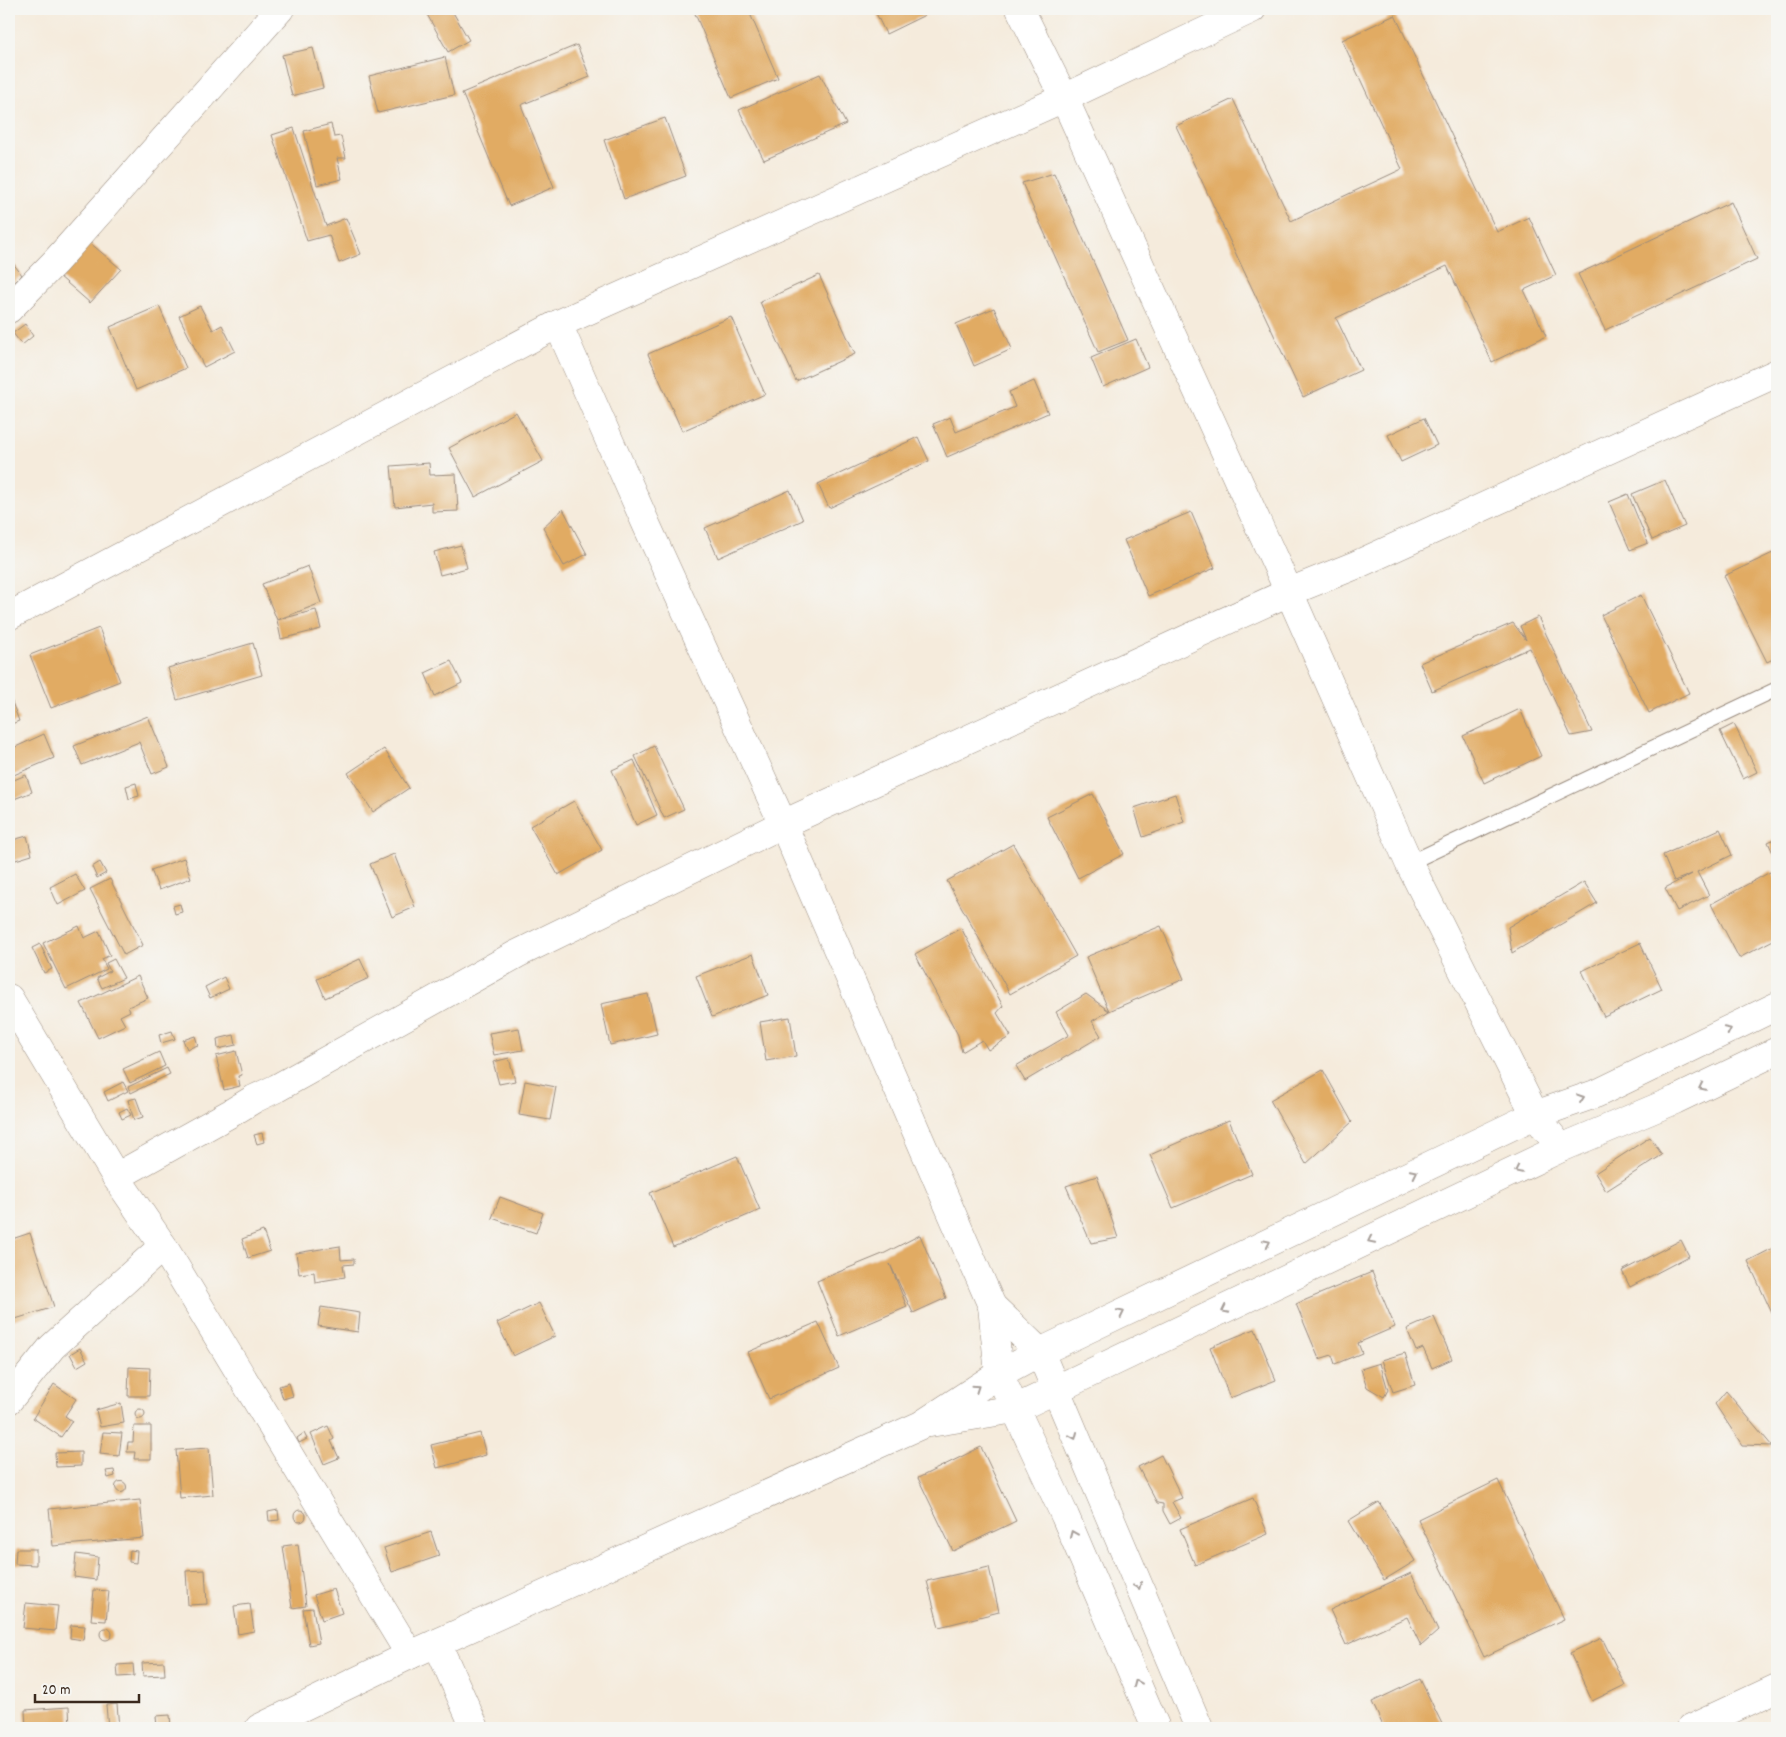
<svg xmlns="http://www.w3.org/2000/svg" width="1786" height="1737" viewBox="0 0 1786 1737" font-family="Dekko,sans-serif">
<rect width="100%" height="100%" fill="#f6f6f2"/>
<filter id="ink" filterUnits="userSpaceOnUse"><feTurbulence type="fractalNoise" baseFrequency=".02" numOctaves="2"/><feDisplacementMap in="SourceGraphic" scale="10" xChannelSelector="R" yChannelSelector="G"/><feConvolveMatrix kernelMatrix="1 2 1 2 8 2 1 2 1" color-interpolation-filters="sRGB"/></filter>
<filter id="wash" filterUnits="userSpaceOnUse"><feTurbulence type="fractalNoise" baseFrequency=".0096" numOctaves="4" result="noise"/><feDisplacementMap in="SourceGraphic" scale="20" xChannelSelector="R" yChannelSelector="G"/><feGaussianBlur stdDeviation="1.12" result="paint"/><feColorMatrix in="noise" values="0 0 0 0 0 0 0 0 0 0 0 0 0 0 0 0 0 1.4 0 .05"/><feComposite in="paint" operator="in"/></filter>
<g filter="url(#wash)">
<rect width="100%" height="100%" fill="#f5ebdc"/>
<g id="blocks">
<g fill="#e1ab64">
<path d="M424,9h27l18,31 -21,12z"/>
<path d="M693,9h55l30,69 -47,20z"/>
<path d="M874,9h49l2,6 -39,19z"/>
<path d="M1395,15l102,217 32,-15 27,58 -32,15 22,46 -54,26 -45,-96 -111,52 25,52 -58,27 -127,-271 57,-27 58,122 111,-52 -60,-129z"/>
<path d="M577,45l13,32 -69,28 33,82 -45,19 -47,-113z"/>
<path d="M313,48l10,40 -31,8 -10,-41z"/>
<path d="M445,57l9,38 -76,18 -9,-37z"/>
<path d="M820,74l26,50 -82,36 -25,-50z"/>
<path d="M665,118l21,58 -62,23 -20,-59z"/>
<path d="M331,124l3,13 7,-1 5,22h-9l5,21 -25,6 -13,-54z"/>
<path d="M294,128l32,98 20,-8 15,36 -22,9 -10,-28 -22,6 -35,-106z"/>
<path d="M1054,173l74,167 -30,12 -76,-169z"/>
<path d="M1731,202l26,57 -152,71 -27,-56z"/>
<path d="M89,242l32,27 -31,34 -31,-27z"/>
<path d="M9,258l13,17 -13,11z"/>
<path d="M819,275l36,79 -59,27 -36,-79z"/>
<path d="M159,306l27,62 -50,22 -26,-63z"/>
<path d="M200,306l13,24 9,-5 13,26 -31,16 -25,-51z"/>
<path d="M994,308l18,41 -38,17 -18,-42z"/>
<path d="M731,317l34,77 -83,37 -34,-77z"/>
<path d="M25,324l8,12 -11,9 -9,-12z"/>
<path d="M1136,339l12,28 -45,20 -12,-29z"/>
<path d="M1034,381l14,32 -101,44 -14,-33 17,-7 6,15 59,-25 -6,-15z"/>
<path d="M516,412l27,49 -68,36 -26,-49z"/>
<path d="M1424,418l13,27 -36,17 -13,-27z"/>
<path d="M918,437l11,24 -100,47 -11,-24z"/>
<path d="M429,463l1,12 26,-1 2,37 -26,1v-9l-37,4 -4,-41z"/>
<path d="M1665,480l20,46 -33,14 -20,-46z"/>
<path d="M790,490l13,30 -85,38 -13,-30z"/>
<path d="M1628,494l20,49 -18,7 -21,-48z"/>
<path d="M563,509l24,45 -23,12 -21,-39z"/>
<path d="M1191,512l24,56 -67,28 -24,-56z"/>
<path d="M461,545l6,23 -27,7 -6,-23z"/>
<path d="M1777,551v106l-10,5 -43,-86z"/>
<path d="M308,566l13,37 -44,17 -15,-36z"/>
<path d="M1641,595l48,98 -40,20 -48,-98z"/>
<path d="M316,610l5,19 -40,10 -4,-19z"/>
<path d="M1538,617l54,115 -21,4 -41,-88 -98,43 -12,-28 93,-40 13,17 -6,-14z"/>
<path d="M99,628l21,53 -69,27 -21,-53z"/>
<path d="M253,643l9,32 -85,25 -9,-32z"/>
<path d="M451,661l11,22 -27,13 -10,-23z"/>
<path d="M9,694l10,27 -10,4z"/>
<path d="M1520,709l21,47 -57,27 -21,-47z"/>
<path d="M148,716l21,51 -17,7 -13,-32 -57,23 -8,-19z"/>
<path d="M1734,724l23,48 -14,7 -23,-48z"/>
<path d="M44,734l10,24 -45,19v-27z"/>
<path d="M654,746l30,63 -20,9 -29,-62z"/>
<path d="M384,749l25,39 -36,24 -25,-39z"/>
<path d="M634,760l23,55 -21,10 -24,-55z"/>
<path d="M26,775l6,17 -23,9v-19z"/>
<path d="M136,783l3,13 -10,3 -3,-13z"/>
<path d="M1093,794l31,60 -46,24 -31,-61z"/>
<path d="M1175,794l9,28 -41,15 -9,-29z"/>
<path d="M574,801l28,49 -44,25 -28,-49z"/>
<path d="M1720,829l12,26 -35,17 12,23 -32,16 -12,-23 27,-14 -18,7 -11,-26z"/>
<path d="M27,836l5,19 -23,7v-21z"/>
<path d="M1777,838v24l-9,-20z"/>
<path d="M1013,844l63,112 -66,38 -63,-113z"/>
<path d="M394,854l21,53 -23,10 -22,-53z"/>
<path d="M184,858l7,20 -32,12 -8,-20z"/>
<path d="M100,862l6,11 -9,5 -5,-11z"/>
<path d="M1772,871l5,10v57l-38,20 -28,-54z"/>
<path d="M75,874l10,17 -27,14 -8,-18z"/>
<path d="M110,879l33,66 -19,10 -34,-66z"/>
<path d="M1584,882l13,21 -85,50 -4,-26z"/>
<path d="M180,904l2,8 -7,2 -2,-8z"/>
<path d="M79,926l5,12 15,-7 11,24 -8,4 5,10 -41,20 -23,-46z"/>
<path d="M1161,926l23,53 -75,32 -23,-54z"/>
<path d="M961,928l42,78 -6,7 14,23 -23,14 -6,-10 -20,12 -4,-17 -43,-81z"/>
<path d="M1640,943l22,46 -58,28 -22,-46z"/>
<path d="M40,944l12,25 -8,4 -12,-25z"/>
<path d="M753,954l15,41 -56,22 -16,-41z"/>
<path d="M114,959l10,19 -22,10 -5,-10 13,-7 -4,-8z"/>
<path d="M360,959l9,19 -44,20 -8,-19z"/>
<path d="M138,976l10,22 -20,9 2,4 -10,5 5,9 -27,13 -17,-35z"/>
<path d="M224,977l5,12 -19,9 -5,-11z"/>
<path d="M648,994l9,40 -47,11 -9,-41z"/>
<path d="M1086,994l23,17 -17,10 9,15 -76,45 -9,-15 53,-31 -13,-23z"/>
<path d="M790,1017l6,39 -30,5 -6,-39z"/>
<path d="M519,1028l4,22 -29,5 -5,-22z"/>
<path d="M172,1031l3,8 -14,4 -2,-8z"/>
<path d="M234,1035l2,10 -18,4 -1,-10z"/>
<path d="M195,1036l3,9 -11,4 -4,-9z"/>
<path d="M236,1051l6,24 -4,1 2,10 -16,4 -8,-34z"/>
<path d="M159,1052l6,14 -35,17 -7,-14z"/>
<path d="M509,1058l6,23 -16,3 -6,-22z"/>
<path d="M167,1068l3,6 -39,19 -3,-6z"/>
<path d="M1323,1070l29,52 -46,42 -36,-64z"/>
<path d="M525,1081l31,6 -6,33 -31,-5z"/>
<path d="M123,1082l5,9 -20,10 -4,-9z"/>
<path d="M136,1098l7,19 -9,3 -6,-20z"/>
<path d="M127,1108l4,7 -9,4 -3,-7z"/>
<path d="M1229,1120l23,54 -79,34 -23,-53z"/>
<path d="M262,1133l2,9 -7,2 -3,-9z"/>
<path d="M1650,1137l12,18 -56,36 -11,-18z"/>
<path d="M737,1156l23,54 -87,37 -23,-54z"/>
<path d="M1097,1176l21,62 -27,5 -25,-57z"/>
<path d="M500,1197l43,16 -7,20 -44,-15z"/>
<path d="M263,1231l7,20 -22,7 -6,-19z"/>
<path d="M30,1233l24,74 -45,14v-81z"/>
<path d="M920,1235l26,63 -33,15 -23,-49 17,43 -68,29 -22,-55 68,-28z"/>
<path d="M1681,1240l8,16 -59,31 -8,-16z"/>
<path d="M340,1246l1,14 13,-1v5l-11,1 2,12 -30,5 -1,-10 -15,2 -3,-21z"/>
<path d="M1777,1246v78l-29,-63z"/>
<path d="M1372,1272l23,55 -37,16 4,10 -27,11 -3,-9 -13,4 -23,-55z"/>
<path d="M539,1303l16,33 -42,20 -16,-33z"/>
<path d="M321,1307l39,6 -2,19 -40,-6z"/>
<path d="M1434,1317l18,42 -20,9 -9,-20 -7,3 -9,-22z"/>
<path d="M818,1322l21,46 -70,31 -21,-47z"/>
<path d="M1255,1329l21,51 -46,18 -20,-51z"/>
<path d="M80,1348l7,13 -10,6 -7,-13z"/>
<path d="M1405,1353l10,32 -22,7 -11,-32z"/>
<path d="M1380,1363l8,27 -4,7 -17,-10 -6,-18z"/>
<path d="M129,1367l21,1 -1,28h-21z"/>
<path d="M289,1383l4,13 -10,3 -4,-13z"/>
<path d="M54,1384l22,15 -11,17 7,5 -11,16 -28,-19z"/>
<path d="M1726,1391l21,25 25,30 -30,-1 -27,-41z"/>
<path d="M121,1403l3,20 -24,4 -4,-17z"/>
<circle cx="140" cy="1414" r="5"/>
<path d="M134,1426h17v33h-17l1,-7h-8l1,-10h5z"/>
<path d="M328,1426l6,13 -3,2 8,17 -15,6 -13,-30z"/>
<path d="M103,1432l19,1 -3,23 -19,-2z"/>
<path d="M304,1433l3,6 -8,4 -2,-5z"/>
<path d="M480,1433l6,22 -49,13 -6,-23z"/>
<path d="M981,1447l35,74 -63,30 -35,-73z"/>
<path d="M209,1448l4,47 -33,3 -4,-48z"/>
<path d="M81,1452v14l-25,1 -1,-14z"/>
<path d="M1161,1455l21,43 -10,4 9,16 -11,6 -7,-13v-7l-6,-1 -19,-36z"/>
<path d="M114,1470l1,6 -7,2 -2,-7z"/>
<path d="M1498,1480l66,139 -80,38 -66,-138z"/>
<circle cx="121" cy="1487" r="5.5"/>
<path d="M1253,1498l15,36 -73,31 -15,-36z"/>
<path d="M140,1500l4,38 -91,8 -4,-37z"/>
<path d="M1379,1502l36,59 -31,19 -36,-59z"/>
<path d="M278,1510l1,10 -10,1 -1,-9z"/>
<circle cx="300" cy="1516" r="6"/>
<path d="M431,1532l8,24 -47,16 -8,-24z"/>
<path d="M298,1544l8,62 -14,2 -9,-62z"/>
<path d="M16,1549h20v16l-21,-1z"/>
<path d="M130,1550l7,1 -1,12 -7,-1z"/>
<path d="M76,1554l22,3 -2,23 -22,-3z"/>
<path d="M989,1567l10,45 -60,15 -12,-46z"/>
<path d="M205,1570l2,34 -19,1 -2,-34z"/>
<path d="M1411,1573l27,58 -17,15 -14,-29 -61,28 -16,-35z"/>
<path d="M334,1589l8,24 -20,7 -8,-25z"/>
<path d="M94,1590l15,1 -3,30 -15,-1z"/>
<path d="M26,1603l32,3 -3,25 -32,-3z"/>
<path d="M250,1604l4,27 -16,3 -4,-28z"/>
<path d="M313,1608l6,35 -10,2 -6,-36z"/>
<path d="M71,1625l14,1 -2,14 -13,-2z"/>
<circle cx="106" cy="1634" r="6"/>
<path d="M1602,1638l23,47 -33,16 -22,-48z"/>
<path d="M164,1662l1,13 -22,1 -1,-13z"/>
<path d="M133,1664l1,12 -16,1 -1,-12z"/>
<path d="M1420,1679l24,49h-60l-12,-26z"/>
<path d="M117,1704l2,24h-11l-2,-23z"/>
<path d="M69,1707l1,21h-44l-1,-18z"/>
<path d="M170,1715l1,13h-14l-1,-12z"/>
</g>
</g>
</g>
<g filter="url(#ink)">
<use href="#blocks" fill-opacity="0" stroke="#988a7d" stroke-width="1"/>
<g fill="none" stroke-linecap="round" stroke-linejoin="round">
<defs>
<path id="lane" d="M1409,863l368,-174"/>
<g id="street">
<path d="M1020,9l44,89 225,494 120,271 126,252 26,33"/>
<path d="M9,309l46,-47 225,-253"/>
<path d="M9,616l549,-292"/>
<path d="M9,998l107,179 47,69 247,409"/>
<path d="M116,1177l115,-64 23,-14 23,-11 240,-134 266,-130 506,-232 67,-27 421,-192"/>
<path d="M992,1306l48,46 159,376"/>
<path d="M9,1400l43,-53 111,-101"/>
<path d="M437,1643l38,85"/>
<path d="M1156,1728l-91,-212 -66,-142 -7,-68 -209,-482 -136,-298 -89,-202 506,-226 188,-89"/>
<path d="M1691,1728l86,-40"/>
</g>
<g id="secondary">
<path d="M930,1423l85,-14 546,-261 114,-48 102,-49"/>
<path d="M259,1728l151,-73 511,-230 78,-51 41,-22 495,-237 63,-22 179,-87"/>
</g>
</defs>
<use href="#lane" stroke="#988a7d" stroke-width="16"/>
<use href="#street" stroke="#988a7d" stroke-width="29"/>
<use href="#secondary" stroke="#988a7d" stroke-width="29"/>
<use href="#lane" stroke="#fff" stroke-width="14"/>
<use href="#street" stroke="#fff" stroke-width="28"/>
<use href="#secondary" stroke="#fff" stroke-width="28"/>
</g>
<defs><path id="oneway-chevron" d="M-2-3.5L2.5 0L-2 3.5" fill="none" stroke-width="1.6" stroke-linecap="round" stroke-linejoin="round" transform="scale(1.25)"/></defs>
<g stroke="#a79f9a">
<use href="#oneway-chevron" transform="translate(1728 1030) rotate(-26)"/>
<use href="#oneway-chevron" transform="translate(1702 1087) rotate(154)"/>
<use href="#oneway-chevron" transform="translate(1581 1098) rotate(-19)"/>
<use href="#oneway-chevron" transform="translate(1518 1170) rotate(154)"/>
<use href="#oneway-chevron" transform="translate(1414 1173) rotate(-26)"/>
<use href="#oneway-chevron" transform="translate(1371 1240) rotate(154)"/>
<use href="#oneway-chevron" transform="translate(1267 1243) rotate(-26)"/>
<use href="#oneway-chevron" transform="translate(1225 1310) rotate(154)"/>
<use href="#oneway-chevron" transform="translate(1121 1313) rotate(-26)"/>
<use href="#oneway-chevron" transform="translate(976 1388) rotate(-34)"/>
<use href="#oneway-chevron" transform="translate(1074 1436) rotate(67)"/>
<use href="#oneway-chevron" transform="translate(1073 1534) rotate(-113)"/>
<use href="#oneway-chevron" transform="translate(1138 1586) rotate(67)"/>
<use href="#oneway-chevron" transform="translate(1137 1683) rotate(-113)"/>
</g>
</g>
<rect width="1786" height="1737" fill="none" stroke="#f6f6f2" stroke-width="30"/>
<path d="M35 1694v8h104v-8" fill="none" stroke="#3b2a1e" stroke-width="2.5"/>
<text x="42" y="1694" font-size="15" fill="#3b2a1e" stroke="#f6f6f2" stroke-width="4" paint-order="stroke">20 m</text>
</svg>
